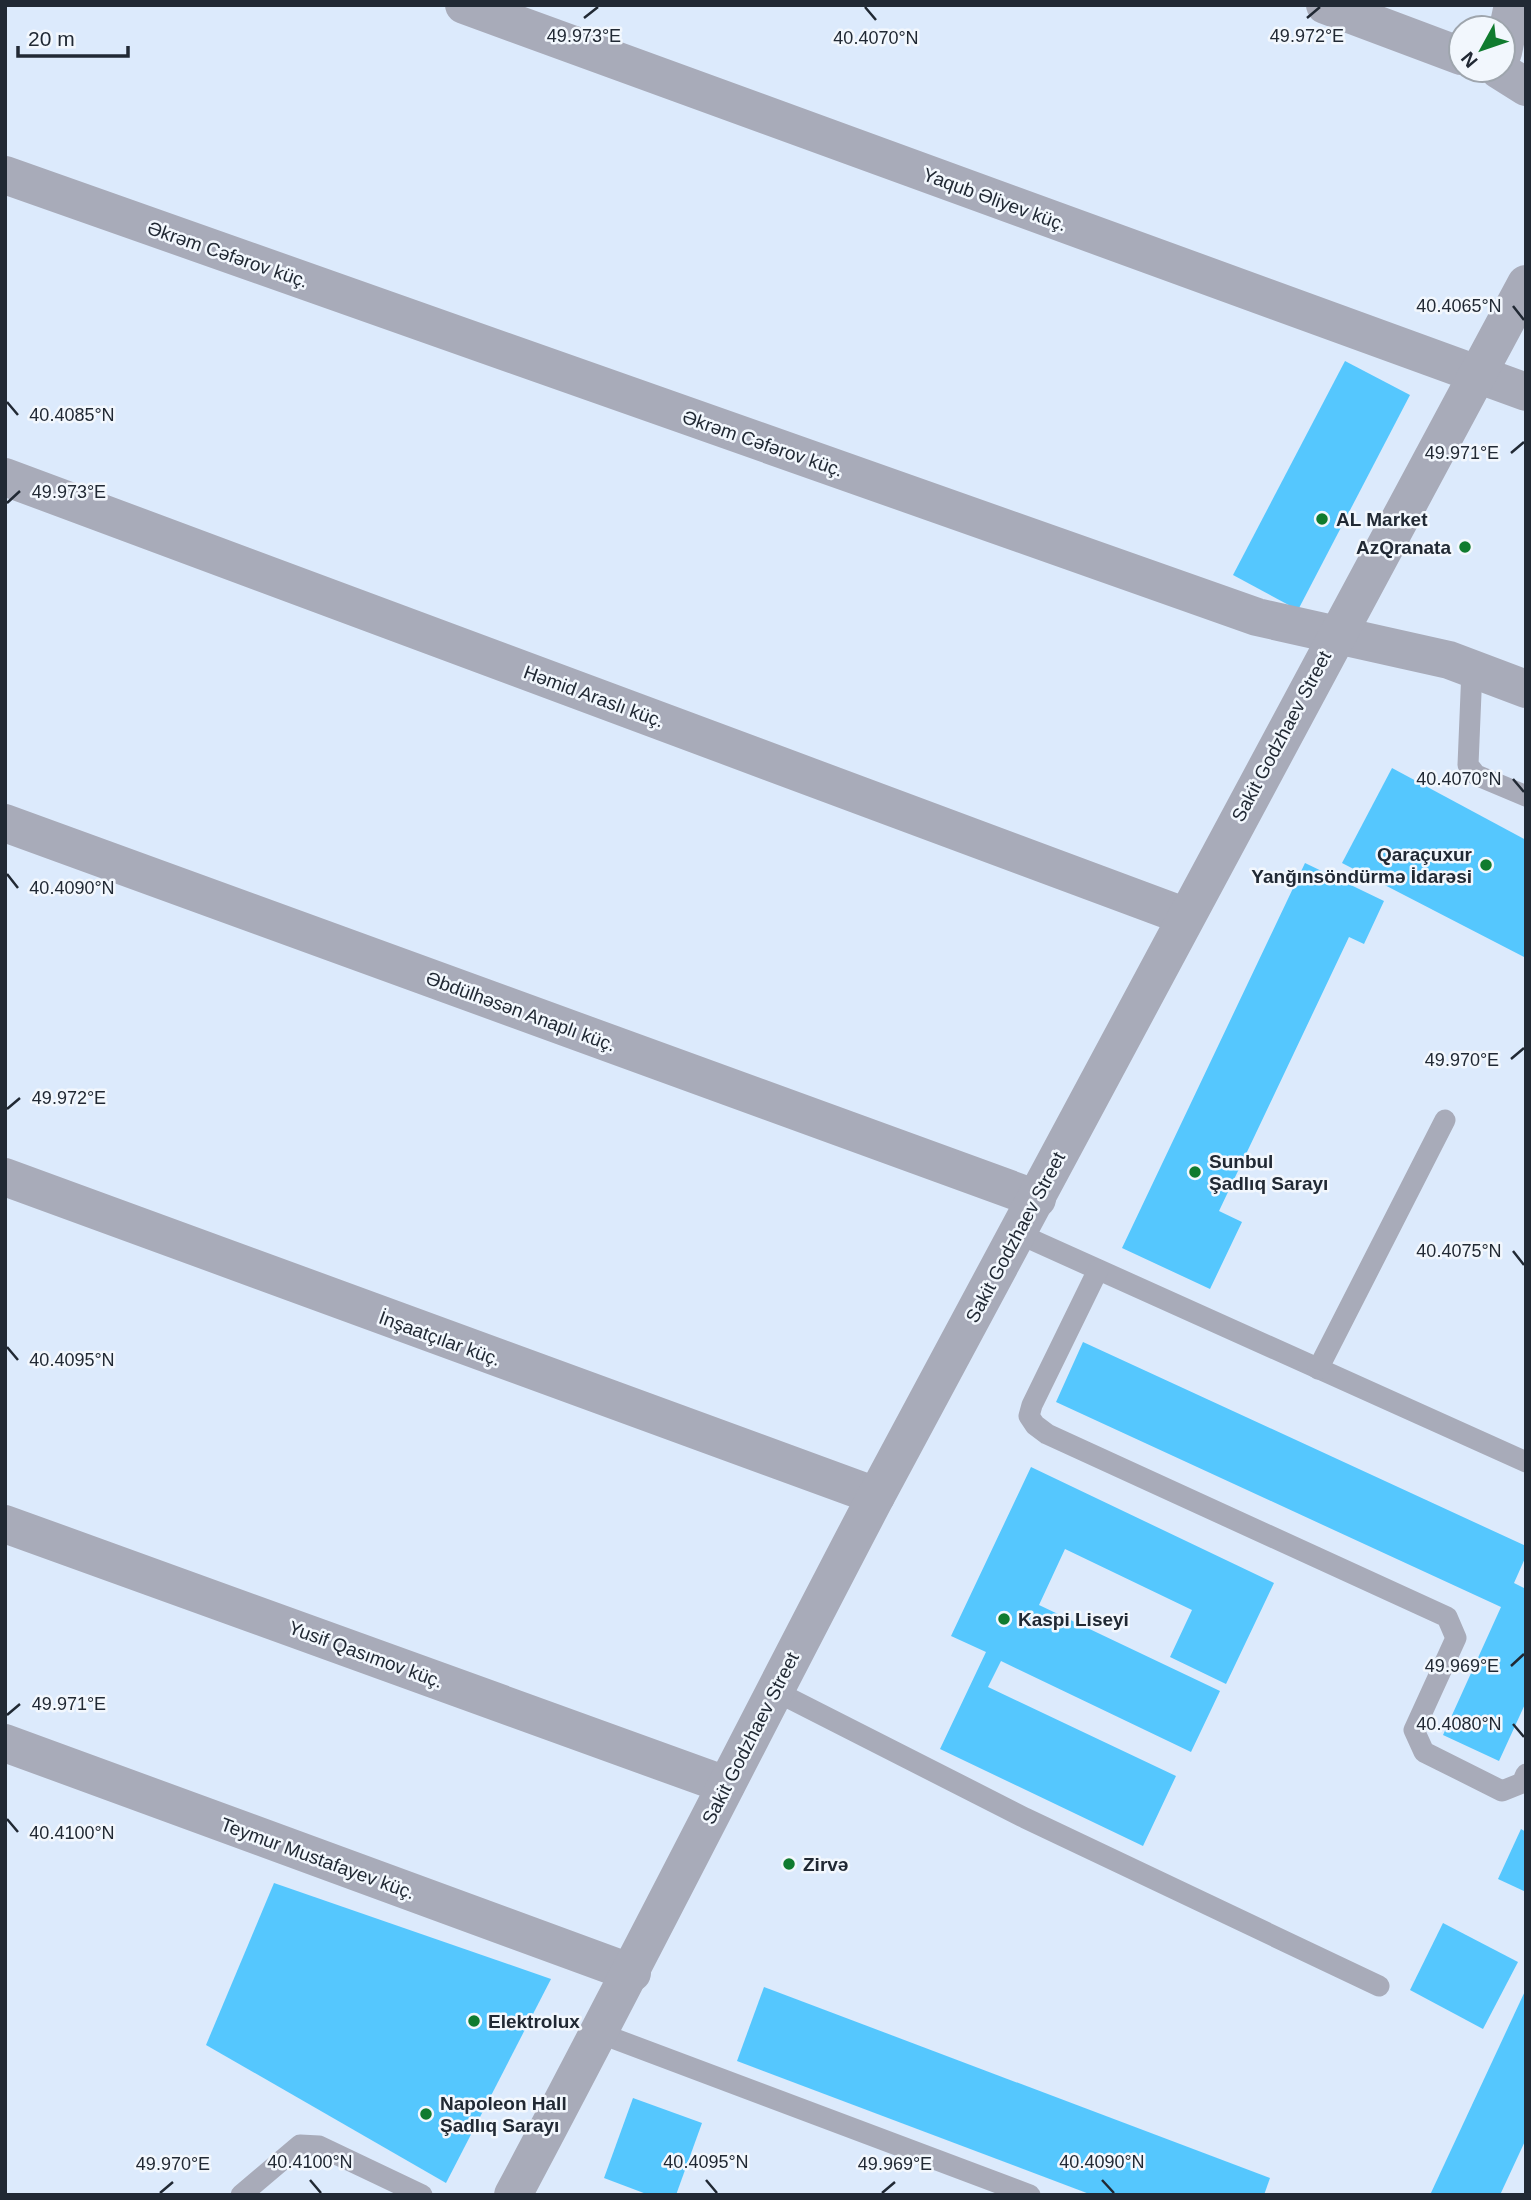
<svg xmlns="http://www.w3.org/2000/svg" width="1531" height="2200" viewBox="0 0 1531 2200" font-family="Arial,sans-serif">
<rect width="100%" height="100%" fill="#dceafc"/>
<g fill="#55c7fe">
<path d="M1345,361l65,34 -112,215 -65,-35z"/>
<path d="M1392,768l134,72v118l-184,-95z"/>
<path d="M1305,863l79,38 -20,43 -15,-7 -130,274 23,11 -32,67 -88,-41z"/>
<path d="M1083,1342l443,204v10l-12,27 12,6v113l-27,59 -56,-26 58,-128 -445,-205z"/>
<path d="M1031,1467l243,116 -48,101 -56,-27 22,-47 -127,-61 -26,56 181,86 -29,61 -190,-91 -13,26 188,89 -33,70 -203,-97 46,-97 -35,-16z"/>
<path d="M1521,1829l5,3v60l-28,-13z"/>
<path d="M274,1883l277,96 -105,204 -240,-138z"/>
<path d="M1443,1923l75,39 -35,67 -73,-39z"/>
<path d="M764,1987l506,191 -6,17h-172l-355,-134z"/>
<path d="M1526,1989v150l-26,56h-70z"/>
<path d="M633,2098l69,25 -26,72h-27l-45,-17z"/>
</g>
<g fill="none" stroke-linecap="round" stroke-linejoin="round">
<g stroke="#a8abb9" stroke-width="21">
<path d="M1472,669l-4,96 8,10 50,21"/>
<path d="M1017,1233l509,229"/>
<path d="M1098,1270l-66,135 -3,11 6,9 12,9 400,183 9,21 -42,92 10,22 78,39 20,-8 4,-9"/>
<path d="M1318,1369l127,-249"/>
<path d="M775,1691l250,127 354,168"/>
<path d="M599,2033l431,162"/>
<path d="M241,2195l59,-50 19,1 103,49"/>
</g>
<g stroke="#a8abb9" stroke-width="38">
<path d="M464,5l1062,387"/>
<path d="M1325,5l136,51"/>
<path d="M1503,52l10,-47"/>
<path d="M1499,70l27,17"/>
<path d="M5,175l1252,442 192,43 77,29"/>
<path d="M5,477l1179,439"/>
<path d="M5,823l1032,376"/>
<path d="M5,1177l871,319"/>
<path d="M5,1524l721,261"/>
<path d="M5,1743l627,230"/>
</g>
<path stroke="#a8abb9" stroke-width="38" d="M513,2195c123,-231 240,-464 361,-695 215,-407 435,-811 652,-1216"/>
</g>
<path fill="none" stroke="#212934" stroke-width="2.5" d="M865,7l11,13M584,18l14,-11M1307,18l13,-11M1513,306l11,14M7,402l11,13M1511,453l13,-11M7,503l13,-12M1513,779l11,13M7,874l11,14M1511,1059l13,-11M7,1109l13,-11M1513,1251l11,14M7,1347l11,13M1511,1666l13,-12M7,1715l13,-11M1513,1724l11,13M7,1819l11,13M310,2180l11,13M706,2180l11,13M1102,2180l12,13M160,2193l13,-11M882,2193l13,-11"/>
<g fill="#107b2f" stroke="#f2f7fd" stroke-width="2.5">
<circle cx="1322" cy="519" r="7"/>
<circle cx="1465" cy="547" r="7"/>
<circle cx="1486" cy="865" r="7"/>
<circle cx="1195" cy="1172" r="7"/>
<circle cx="1004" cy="1619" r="7"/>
<circle cx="789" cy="1864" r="7"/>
<circle cx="474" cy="2021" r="7"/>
<circle cx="426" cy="2114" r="7"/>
</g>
<g text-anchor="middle" stroke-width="5" stroke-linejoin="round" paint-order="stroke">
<g font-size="19" fill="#212934" stroke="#f2f7fd">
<text transform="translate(995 199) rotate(20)" y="7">Yaqub Əliyev küç.</text>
<text transform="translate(228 254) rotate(19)" y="7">Əkrəm Cəfərov küç.</text>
<text transform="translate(763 443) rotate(19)" y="7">Əkrəm Cəfərov küç.</text>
<text transform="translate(594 696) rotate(20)" y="7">Həmid Araslı küç.</text>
<text transform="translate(1281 736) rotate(-62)" y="7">Sakit Godzhaev Street</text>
<text transform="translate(521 1011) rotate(20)" y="7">Əbdülhəsən Anaplı küç.</text>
<text transform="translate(1015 1237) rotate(-62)" y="7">Sakit Godzhaev Street</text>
<text transform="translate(440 1338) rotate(20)" y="7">İnşaatçılar küç.</text>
<text transform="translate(366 1654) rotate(20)" y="7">Yusif Qasımov küç.</text>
<text transform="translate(750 1738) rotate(-63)" y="7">Sakit Godzhaev Street</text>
<text transform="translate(318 1858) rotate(20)" y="7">Teymur Mustafayev küç.</text>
</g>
<g font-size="19" font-weight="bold" fill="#212934" stroke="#f2f7fd" text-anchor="start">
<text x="1336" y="526">AL Market</text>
<text x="1451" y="554" text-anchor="end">AzQranata</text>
<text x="1472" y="861" text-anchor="end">Qaraçuxur<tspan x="1472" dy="22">Yanğınsöndürmə İdarəsi</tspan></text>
<text x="1209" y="1168">Sunbul<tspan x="1209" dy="22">Şadlıq Sarayı</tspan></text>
<text x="1018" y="1626">Kaspi Liseyi</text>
<text x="803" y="1871">Zirvə</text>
<text x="488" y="2028">Elektrolux</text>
<text x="440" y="2110">Napoleon Hall<tspan x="440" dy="22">Şadlıq Sarayı</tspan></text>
</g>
</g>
<g font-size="18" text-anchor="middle" fill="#212934" stroke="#f2f7fd" stroke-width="5" stroke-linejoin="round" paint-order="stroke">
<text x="584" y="42">49.973°E</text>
<text x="1307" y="42">49.972°E</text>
<text x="876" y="44">40.4070°N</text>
<text x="1459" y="312">40.4065°N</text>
<text x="72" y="421">40.4085°N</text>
<text x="1462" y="459">49.971°E</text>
<text x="69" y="498">49.973°E</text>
<text x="1459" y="785">40.4070°N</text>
<text x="72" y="894">40.4090°N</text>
<text x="1462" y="1066">49.970°E</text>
<text x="69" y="1104">49.972°E</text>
<text x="1459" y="1257">40.4075°N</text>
<text x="72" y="1366">40.4095°N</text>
<text x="1462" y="1672">49.969°E</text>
<text x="69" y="1710">49.971°E</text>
<text x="1459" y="1730">40.4080°N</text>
<text x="72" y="1839">40.4100°N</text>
<text x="310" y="2168">40.4100°N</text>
<text x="706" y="2168">40.4095°N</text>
<text x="1102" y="2168">40.4090°N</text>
<text x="173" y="2170">49.970°E</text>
<text x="895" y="2170">49.969°E</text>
</g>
<rect width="1531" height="2200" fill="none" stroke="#212934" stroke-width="14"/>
<g transform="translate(1482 49) rotate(230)"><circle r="33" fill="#f2f7fd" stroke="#9ea5ad" stroke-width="2"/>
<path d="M0-5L12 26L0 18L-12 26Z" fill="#107b2f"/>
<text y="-10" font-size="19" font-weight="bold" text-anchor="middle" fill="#212934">N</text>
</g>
<path d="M18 46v10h110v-10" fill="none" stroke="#212934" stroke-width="3.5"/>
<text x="28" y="46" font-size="21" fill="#212934" stroke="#f2f7fd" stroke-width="5" paint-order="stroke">20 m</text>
</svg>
